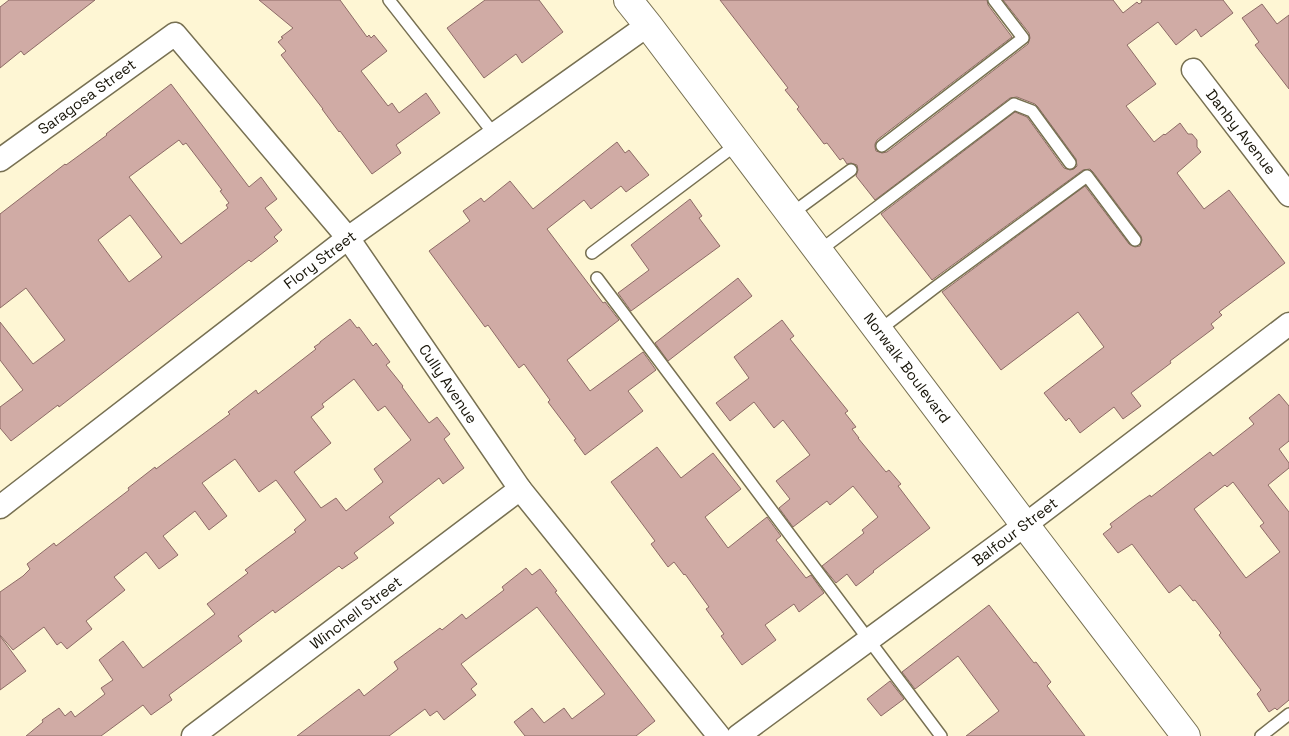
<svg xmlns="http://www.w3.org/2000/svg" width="1289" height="736" viewBox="0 0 1289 736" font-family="'Space Grotesk',sans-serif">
<rect width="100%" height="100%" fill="#fef6d4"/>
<g fill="#d0aba5" stroke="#8d6b66" fill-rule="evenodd">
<path d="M9,0h86l-71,55 -3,-4 -21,17v-61z"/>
<path d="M259,0h81l27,37 2,-2 2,3 3,-3 13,16 -26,20 27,35 4,-3 7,10 27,-20 14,20 -44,32 5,8 -29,21 -32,-43 -1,1 -17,-23h1l-42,-54 5,-4 -8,-9 5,-4 -2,-1 12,-9z"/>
<path d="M485,0h54l24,32 -41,31 -6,-9 -32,24 -37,-50z"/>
<path d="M720,0h267l1,5 24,32 -135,103 -2,4v3l1,4 6,2 5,-1 141,-108 2,-6 -1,-5 -26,-33h110l10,13 14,-11 2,2 3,-2 -1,-2h82l10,13 -32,24 -5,-8 -20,16 -18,-23 -31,23 29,39 -30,22 28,36 10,-8 1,1 15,-12 8,11h4l5,6v7l4,5 -24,21 27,36 25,-19 56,73 -66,49 3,3 -11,9 3,4 -44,33 1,2 -40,30 10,13 -18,13 -9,-12 -34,26 -11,-15 -3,3 -22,-28 60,-46 -26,-35 -77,58 -59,-78 143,-106 44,58 6,3 5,-1 2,-6 -1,-4 -48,-64 -3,-3 -7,1 -151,110 -51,-66 134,-102 12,5 37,51 6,2 4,-1 3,-3 -1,-7 -38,-52 -3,-3 -18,-7 -7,1 -135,102 -19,-24 2,-6 -1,-5 -6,-2 -4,1 -4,-6 -3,2 -13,-17 -3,1 -27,-35 2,-2 -14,-17 3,-2z"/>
<path d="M1262,4l15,20 12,-9v74l-34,-44 4,-3 -17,-24z"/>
<path d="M171,84l78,103 12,-10 16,22 -12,9 17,22 -8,7 4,4 -27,21 -2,-2 -150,116 -40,31 -1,-2 -47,36 -11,-13v-21l23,-17 -23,-30v-38l33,42 32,-24 -39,-52 -26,20v-94l65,-50 1,1 41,-30 -1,-1zM179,140l4,5 3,-2 36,47 -2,1 9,12 -3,2 2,3 -47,36 -52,-67zM130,215l32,42 -33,25 -31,-42z"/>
<path d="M617,142l8,11 4,-3 20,25 -23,17 -5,-6 -30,23 -7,-9 -37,29 56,74 2,-1 14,18 -52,40 23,31 53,-39 13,18 -28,21 15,20 -58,44 -11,-15 2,-1 -28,-37 2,-2 -26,-36 -5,4 -31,-43 -3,2 -56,-76 41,-30 -7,-10 18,-13 3,4 26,-21 23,28z"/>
<path d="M690,199l12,17 -3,2 21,28 -89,65 -13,-18 31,-23 -18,-25z"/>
<path d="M738,278l14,18 -84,65 -13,-18z"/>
<path d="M350,319l7,9 2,-1 14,19 3,-3 14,19 -4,3 17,21 -1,1 27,36 8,-6 13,17 -6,5 20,29 -21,16 -4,-6 -50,39 5,6 -40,30 4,5 -16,11 -3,-3 -64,47 -2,-3 -35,26 4,5 -73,54 3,5 -21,15 -8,-10 -42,31h-75l17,-14 -1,-2 17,-12 6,8 6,-5 4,6 30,-23 -4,-6 12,-8 -14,-20 24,-19 20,27 72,-54 -8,-10 41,-31 -3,-3 51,-38 -2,-2 12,-10 -30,-40 -17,12 -24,-33 -33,24 25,33 -18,14 -14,-19 -32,25 15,19 -19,14 -13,-17 -32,25 11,13 -39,31 6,8 -25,20 -6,-7 -4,3 -13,-18 -31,23 -13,-15v-43l23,-16 7,-7 -3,-5 27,-21 2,3 73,-56 -1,-2 27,-21 1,2 74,-55 -2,-2 28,-22 2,4 58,-45 -2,-2 6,-4v-1zM354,379l24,32 7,-5 26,34 -37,29 9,13 -37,29 -10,-13 -15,10 -27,-36 37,-29 -20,-26 13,-10 -2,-3z"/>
<path d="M782,320l12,16 -4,3 58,72 -3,2 11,14 -4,2 7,9h-1l28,34 3,-2 12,14 -3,2 32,42 -57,43 1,1 -18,14 -9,-12 -11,9 -14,-17 42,-33 -2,-3 16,-13 -25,-31 -23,19 -3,-4 -34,26 -14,-19 11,-9 -14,-18 34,-26 -27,-35 -9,8 -20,-26 -24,19 -14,-18 33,-25 -15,-21z"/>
<path d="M1279,394l10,12v35l-10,8 10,14v5l-21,17 21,27v188l-12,10 -2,-2 -6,4 -12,-18 4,-4 -42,-55 2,-2 -26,-33 -2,1 -13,-16 -11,8 -37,-49 -14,9 -15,-19 9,-7 -2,-3 28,-21 12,-8 1,2 59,-45 3,4 41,-32 -5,-6zM1233,482l31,41 -4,3 20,26 -34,26 -52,-69 31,-24 2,2z"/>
<path d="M657,447l24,31 32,-25 28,36 -36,28 23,31 39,-31 14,19 -5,4 30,38 5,-3 13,18 -25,19 -5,-8 -29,21 11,15 -34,25 -21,-29 3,-2 -18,-25 3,-2 -24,-33 -1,1 -10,-13 -6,5 -17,-23 4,-3 -44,-59z"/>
<path d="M526,568l6,7 8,-6 17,22 -2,1 100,129 -19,15h-111l-11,-14 18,-14 12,15 20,-15 8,11 33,-25 -68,-87 -76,57 16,20 -6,5 5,6 -32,25 -7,-9 -7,5 -5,-7 -36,27h-92l62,-47 5,7 34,-27 -4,-7 46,-34 2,2 20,-16 4,5 38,-29 -2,-3z"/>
<path d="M989,605l45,58 2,-1 15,20 -4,4 38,50h-119l33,-25 -41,-55 -43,33 -13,-17z"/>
<path d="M0,636l26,35 -26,19z"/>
<path d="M890,681l14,18 -23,17 -14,-17z"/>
</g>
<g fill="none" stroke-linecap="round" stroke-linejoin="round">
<defs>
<g id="lane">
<path d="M389,0l105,134"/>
<path d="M882,146l141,-108 -29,-38"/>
<path d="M791,214l60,-44"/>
<path d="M819,251l195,-147 18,7 38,52"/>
<path d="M592,253l145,-109"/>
<path d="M597,278l344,458"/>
<path d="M878,331l59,-45 150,-110 48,64"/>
<path d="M1261,736l28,-22"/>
</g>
<g id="street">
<path d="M1193,70l96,125"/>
<path d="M0,160l175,-126 173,204 172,251 199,247"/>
<path d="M0,507l348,-269 300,-213"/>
<path d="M193,736l327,-247"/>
<path d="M738,736l287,-211 264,-201"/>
</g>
<path id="secondary" d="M628,0l20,25 377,500 161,211"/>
</defs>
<use href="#lane" stroke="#777052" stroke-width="14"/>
<use href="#street" stroke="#777052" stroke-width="25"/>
<use href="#secondary" stroke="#777052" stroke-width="30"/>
<use href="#lane" stroke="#fff" stroke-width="11"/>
<use href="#street" stroke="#fff" stroke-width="22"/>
<use href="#secondary" stroke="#fff" stroke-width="28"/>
</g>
<g text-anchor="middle" stroke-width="5" stroke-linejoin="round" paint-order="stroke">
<g font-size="15" fill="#161307" stroke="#fff">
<text transform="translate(87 97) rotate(-36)" y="5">Saragosa Street</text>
<text transform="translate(1241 132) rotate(52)" y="5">Danby Avenue</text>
<text transform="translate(320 260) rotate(-37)" y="5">Flory Street</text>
<text transform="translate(907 368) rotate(53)" y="5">Norwalk Boulevard</text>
<text transform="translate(448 384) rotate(56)" y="5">Cully Avenue</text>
<text transform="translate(1015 532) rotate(-37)" y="5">Balfour Street</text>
<text transform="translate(356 613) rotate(-37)" y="5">Winchell Street</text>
</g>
</g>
</svg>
